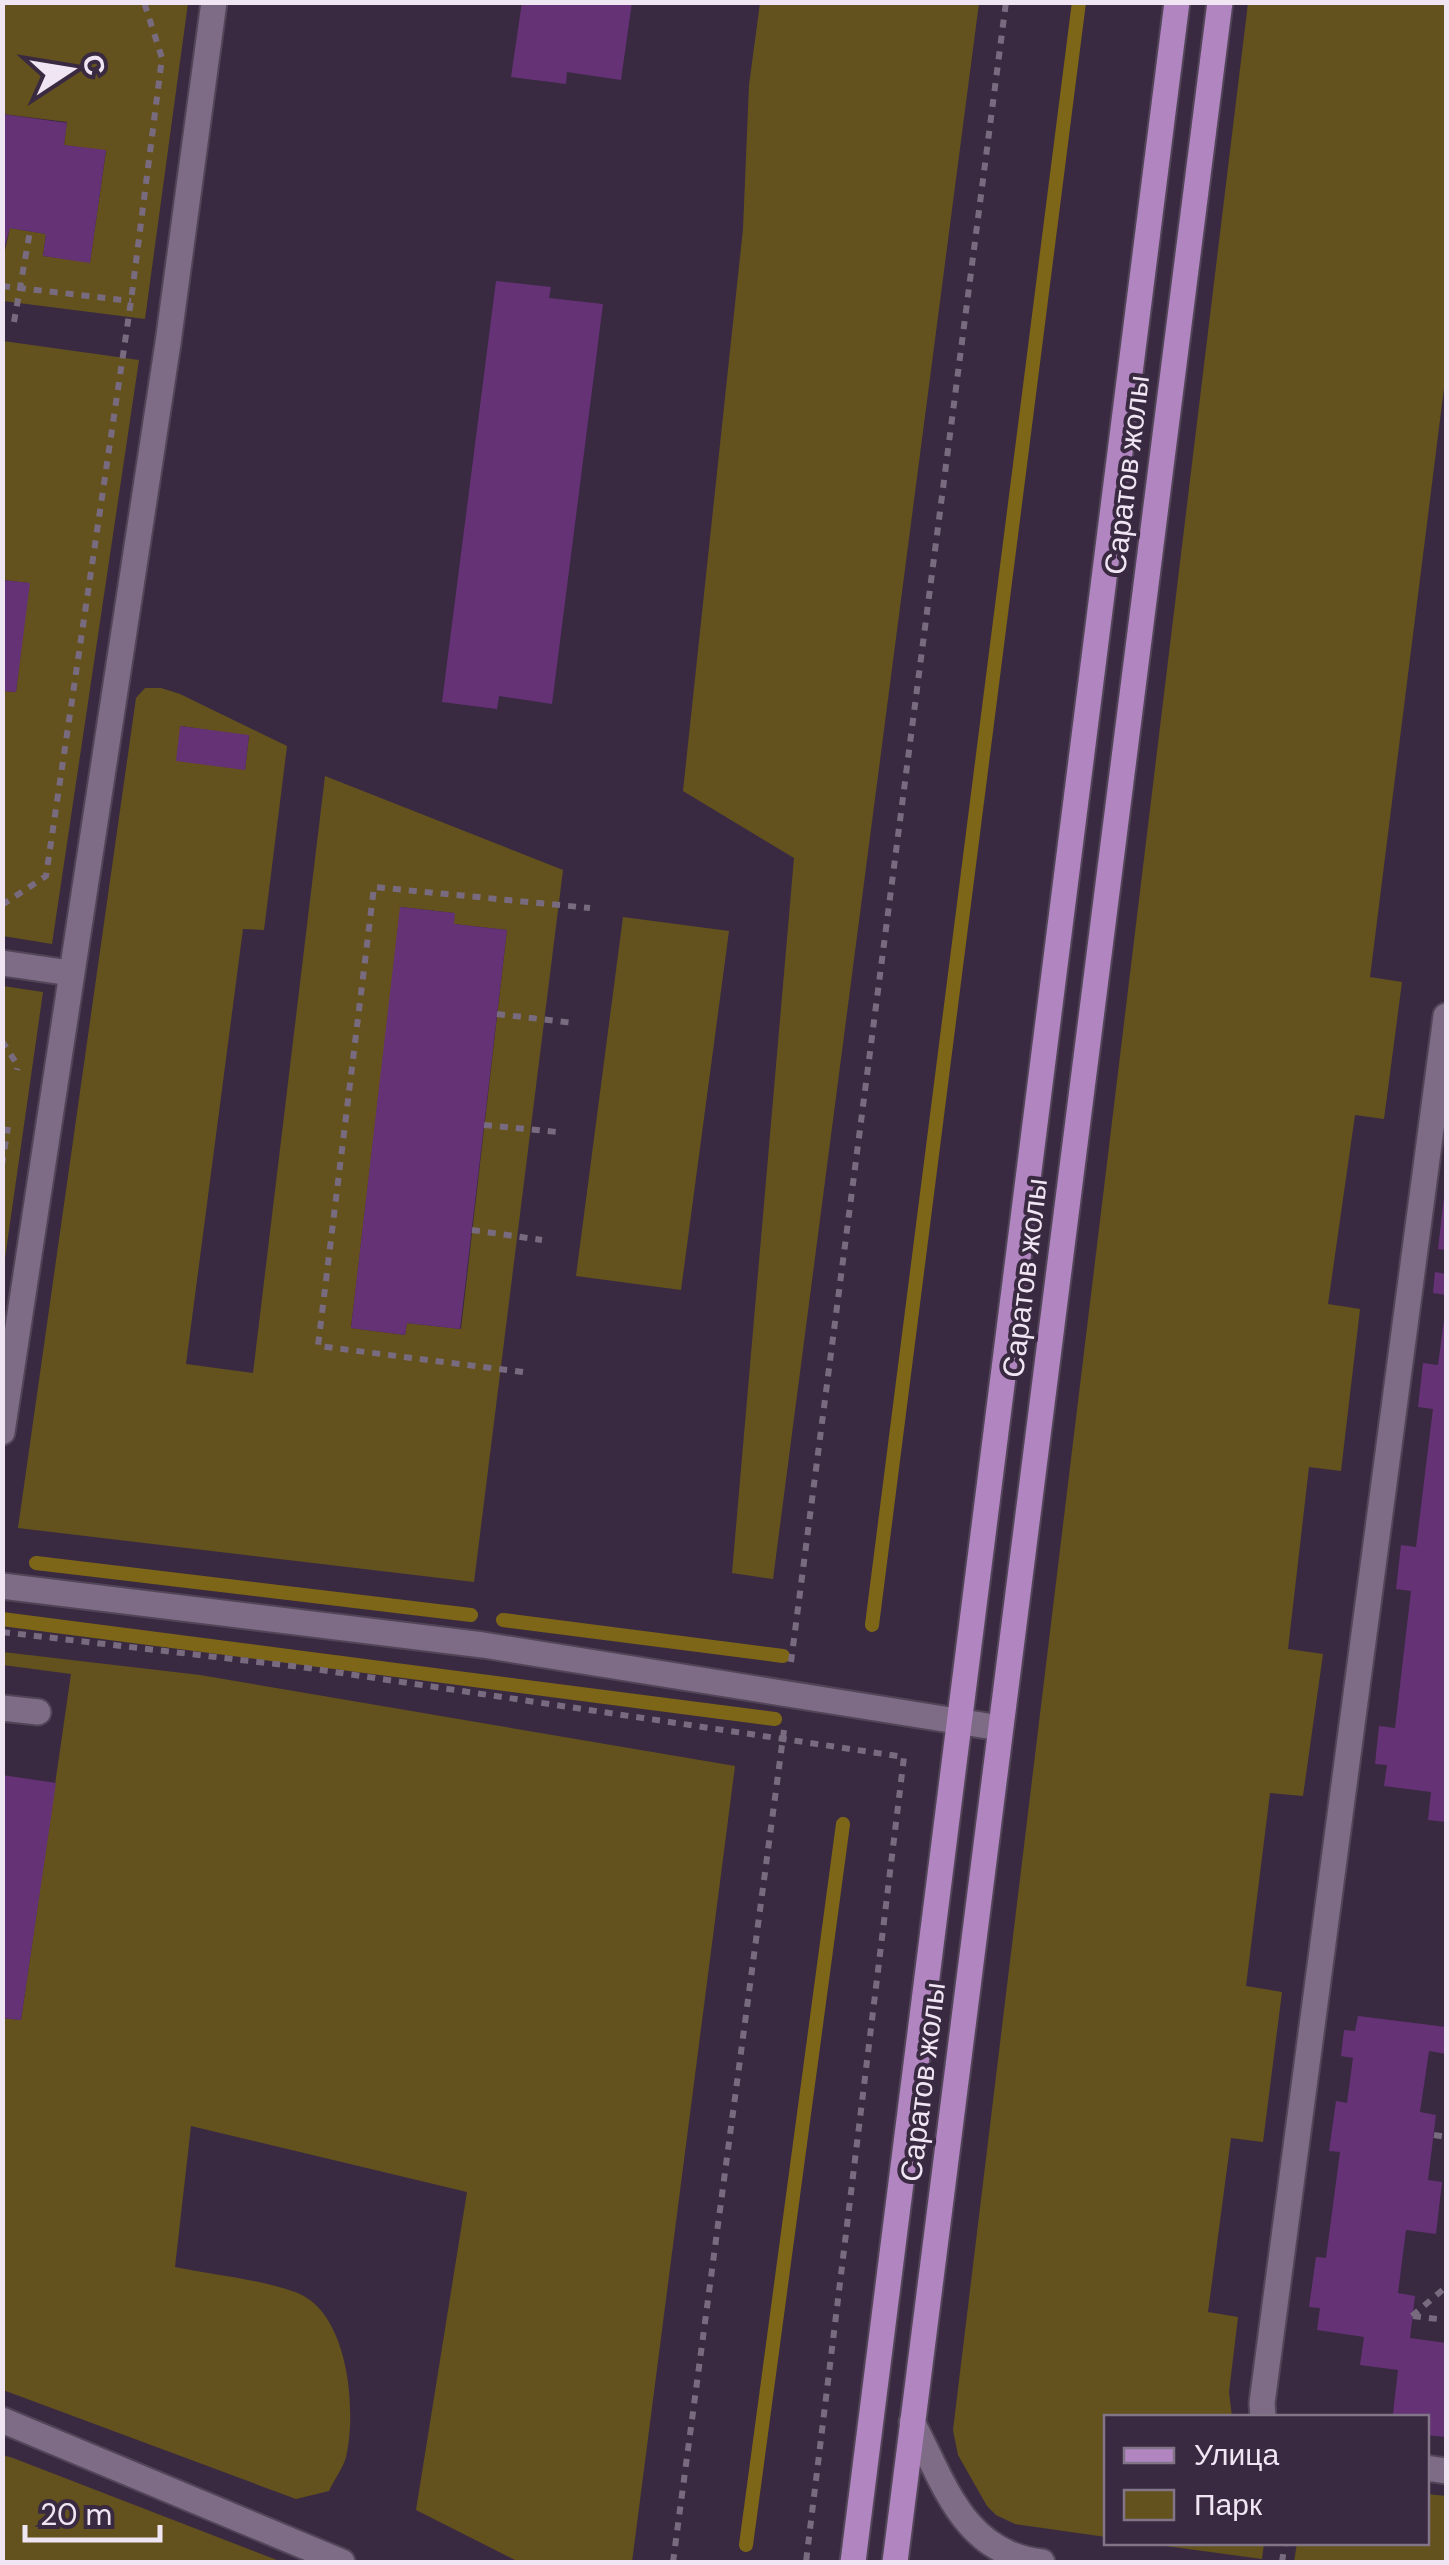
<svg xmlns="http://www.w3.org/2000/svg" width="1449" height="2565" viewBox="0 0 1449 2565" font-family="'DM Sans',sans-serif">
<rect width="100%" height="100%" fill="#3a2a41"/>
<g fill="#63521d" fill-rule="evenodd">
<path d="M2,3h186l-43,316 -142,-18v-50l2,-1 5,-22 36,6 -3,22 47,6 16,-111 -42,-6 3,-23 -64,-8z"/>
<path d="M760,3h219l-206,1576 -41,-6 62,-715 -111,-67 60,-562 6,-144z"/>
<path d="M1248,3h198v369l-76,605 32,5 -18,137 -29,-4 -27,189 32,5 -19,162 -32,-4 -21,182 35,5 -20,142 -33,-3 -24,193 36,6 -19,150 -32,-4 -23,174 30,5 -9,75 3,25 -126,1v119l-91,-13 -19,-9 -9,-9 -29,-51 -5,-25z"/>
<path d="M3,341l136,19 -87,584 -49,-8v-245l13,1 13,-109 -26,-3z"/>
<path d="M145,688h16l19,6 107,52 -23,184 -21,-1 -57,435 67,9 72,-597 238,94 -89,712 -456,-54 118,-830zM181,726l68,10 -4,34zM401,907l53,6v11l53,6 -46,399 -54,-6 -2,12 -54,-7z"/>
<path d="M623,917l106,14 -48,359 -105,-14z"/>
<path d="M3,986l40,6 -40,280 -1,-286z"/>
<path d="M3,1652l197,23 535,91 -103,796h-113l-103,-52 51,-318 -276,-66 -16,141c39,8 83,12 120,25 54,19 62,118 51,165 -3,11 -12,23 -17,34l-33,8 -293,-109 -1,-372 19,2 50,-346 -68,-9z"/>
<path d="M2,2455l11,3 269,104h-279z"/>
<path d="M1427,2494l19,2v66h-152l3,-19 129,-1z"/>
<path d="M1144,2543h120l-2,16z"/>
</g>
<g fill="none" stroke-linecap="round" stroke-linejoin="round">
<g stroke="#7d6618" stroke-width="14">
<path d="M36,1563l435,52"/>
<path d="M2,1619l773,100"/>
<path d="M503,1620l280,36"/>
<path d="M872,1625l207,-1623"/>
<path d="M746,2545l97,-721"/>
</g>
</g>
<g fill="#653276">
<path d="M522,2h110l-11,78 -54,-8 -1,12 -55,-7z"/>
<path d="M2,114l65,9 -3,22 42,5 -16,113 -47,-7 3,-22 -36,-6 -8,28z"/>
<path d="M496,281l55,6 -2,11 54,6 -51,400 -53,-8 -2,13 -55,-7z"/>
<path d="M2,580l28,3 -14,109 -14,-1z"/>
<path d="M180,726l69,9 -4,35 -69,-9z"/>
<path d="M400,907l55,6 -1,11 53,6 -47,399 -53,-6 -2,12 -54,-7z"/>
<path d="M1444,1197l2,1v52l-8,-1z"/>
<path d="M1435,1272l11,2v21l-13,-2z"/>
<path d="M1444,1320h2v502l-18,-2 3,-28 -47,-6 3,-21 -12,-1 4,-38 16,2 16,-137 -15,-2 5,-44 15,2 17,-138 -15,-2 5,-44 15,2z"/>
<path d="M2,1775l54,8 -35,237 -19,-2z"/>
<path d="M1358,2016l88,11v27l-17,-3 -9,61 16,3 -8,65 14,2 -6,52 -30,-4 -8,63 17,3 -5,42 36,5v94l-20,-2v-17l-33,-4 5,-44 -38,-5 4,-28 -47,-7 3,-22 -11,-1 7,-50 10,1 14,-106 -11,-1 7,-50 11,2 6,-45 -12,-2 3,-26 11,1z"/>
</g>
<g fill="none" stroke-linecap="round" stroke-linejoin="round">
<defs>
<g id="minor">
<path d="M2,963l68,10"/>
<path d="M2,1432l166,-1089 46,-341"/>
<path d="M2,1586l481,59 517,83"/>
<path d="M2,1708l36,4"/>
<path d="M1263,2418l-1,-15 184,-1387"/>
<path d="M2,2420l340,142"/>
<path d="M912,2422c33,62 51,131 130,140"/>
<path d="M1426,2468l20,3"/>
</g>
<g id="major">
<path d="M853,2562l324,-2560"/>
<path d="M895,2562l325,-2560"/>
</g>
</defs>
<use href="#minor" stroke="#524558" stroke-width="29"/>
<use href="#major" stroke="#524558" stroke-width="29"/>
<g stroke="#796b7f" stroke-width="6" stroke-dasharray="8 8" stroke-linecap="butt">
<path d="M2,286l129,15"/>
<path d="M14,322l16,-91"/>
<path d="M2,905l44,-29 85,-575 31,-243 -18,-56"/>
<path d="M497,1014l77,9"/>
<path d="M2,1041l16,25 -1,4"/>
<path d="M484,1125l73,7"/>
<path d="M2,1165l6,-38"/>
<path d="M472,1230l70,10"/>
<path d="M523,1372l-205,-26 56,-459 216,21"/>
<path d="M2,1632l299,35 603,90 -98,805"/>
<path d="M791,1662l215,-1660"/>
<path d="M1434,2135l12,2"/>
<path d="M1412,2316l34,-29"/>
<path d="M1413,2316l33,4"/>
<path d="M673,2562l111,-832"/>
<path d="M1282,2562l3,-20"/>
</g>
<use href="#minor" stroke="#7e6b86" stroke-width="25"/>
<use href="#major" stroke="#b085c0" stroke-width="25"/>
</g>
<g text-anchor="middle" stroke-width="8" stroke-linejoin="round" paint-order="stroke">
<g font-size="30" fill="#efe5f3" stroke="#3a2a41">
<text transform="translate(1127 475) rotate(-83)" y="10">Саратов жолы</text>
<text transform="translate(1025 1278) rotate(-83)" y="10">Саратов жолы</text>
<text transform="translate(923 2082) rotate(-83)" y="10">Саратов жолы</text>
</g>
</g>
<rect width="1449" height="2565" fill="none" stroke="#efe5f3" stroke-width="10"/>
<rect x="1104" y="2415" width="325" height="130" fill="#3a2a41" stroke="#827588" stroke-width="2.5"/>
<rect x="1124" y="2448" width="50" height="15" fill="#b085c0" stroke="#827588" stroke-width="2.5"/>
<text x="1194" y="2465" font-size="30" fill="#efe5f3">Улица</text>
<rect x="1124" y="2490" width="50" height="30" fill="#63521d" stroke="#827588" stroke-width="2.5"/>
<text x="1194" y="2515" font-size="30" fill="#efe5f3">Парк</text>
<g transform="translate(70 70) rotate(78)" stroke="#3a2a41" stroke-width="8" paint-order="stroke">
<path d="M0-8L18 38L0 25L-18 38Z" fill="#efe5f3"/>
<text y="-15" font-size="28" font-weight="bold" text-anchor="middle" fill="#efe5f3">С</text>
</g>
<path d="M25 2525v15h135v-15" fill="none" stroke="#efe5f3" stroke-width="5"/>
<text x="40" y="2525" font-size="30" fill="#efe5f3" stroke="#3a2a41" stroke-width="8" paint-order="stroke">20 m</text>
</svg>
